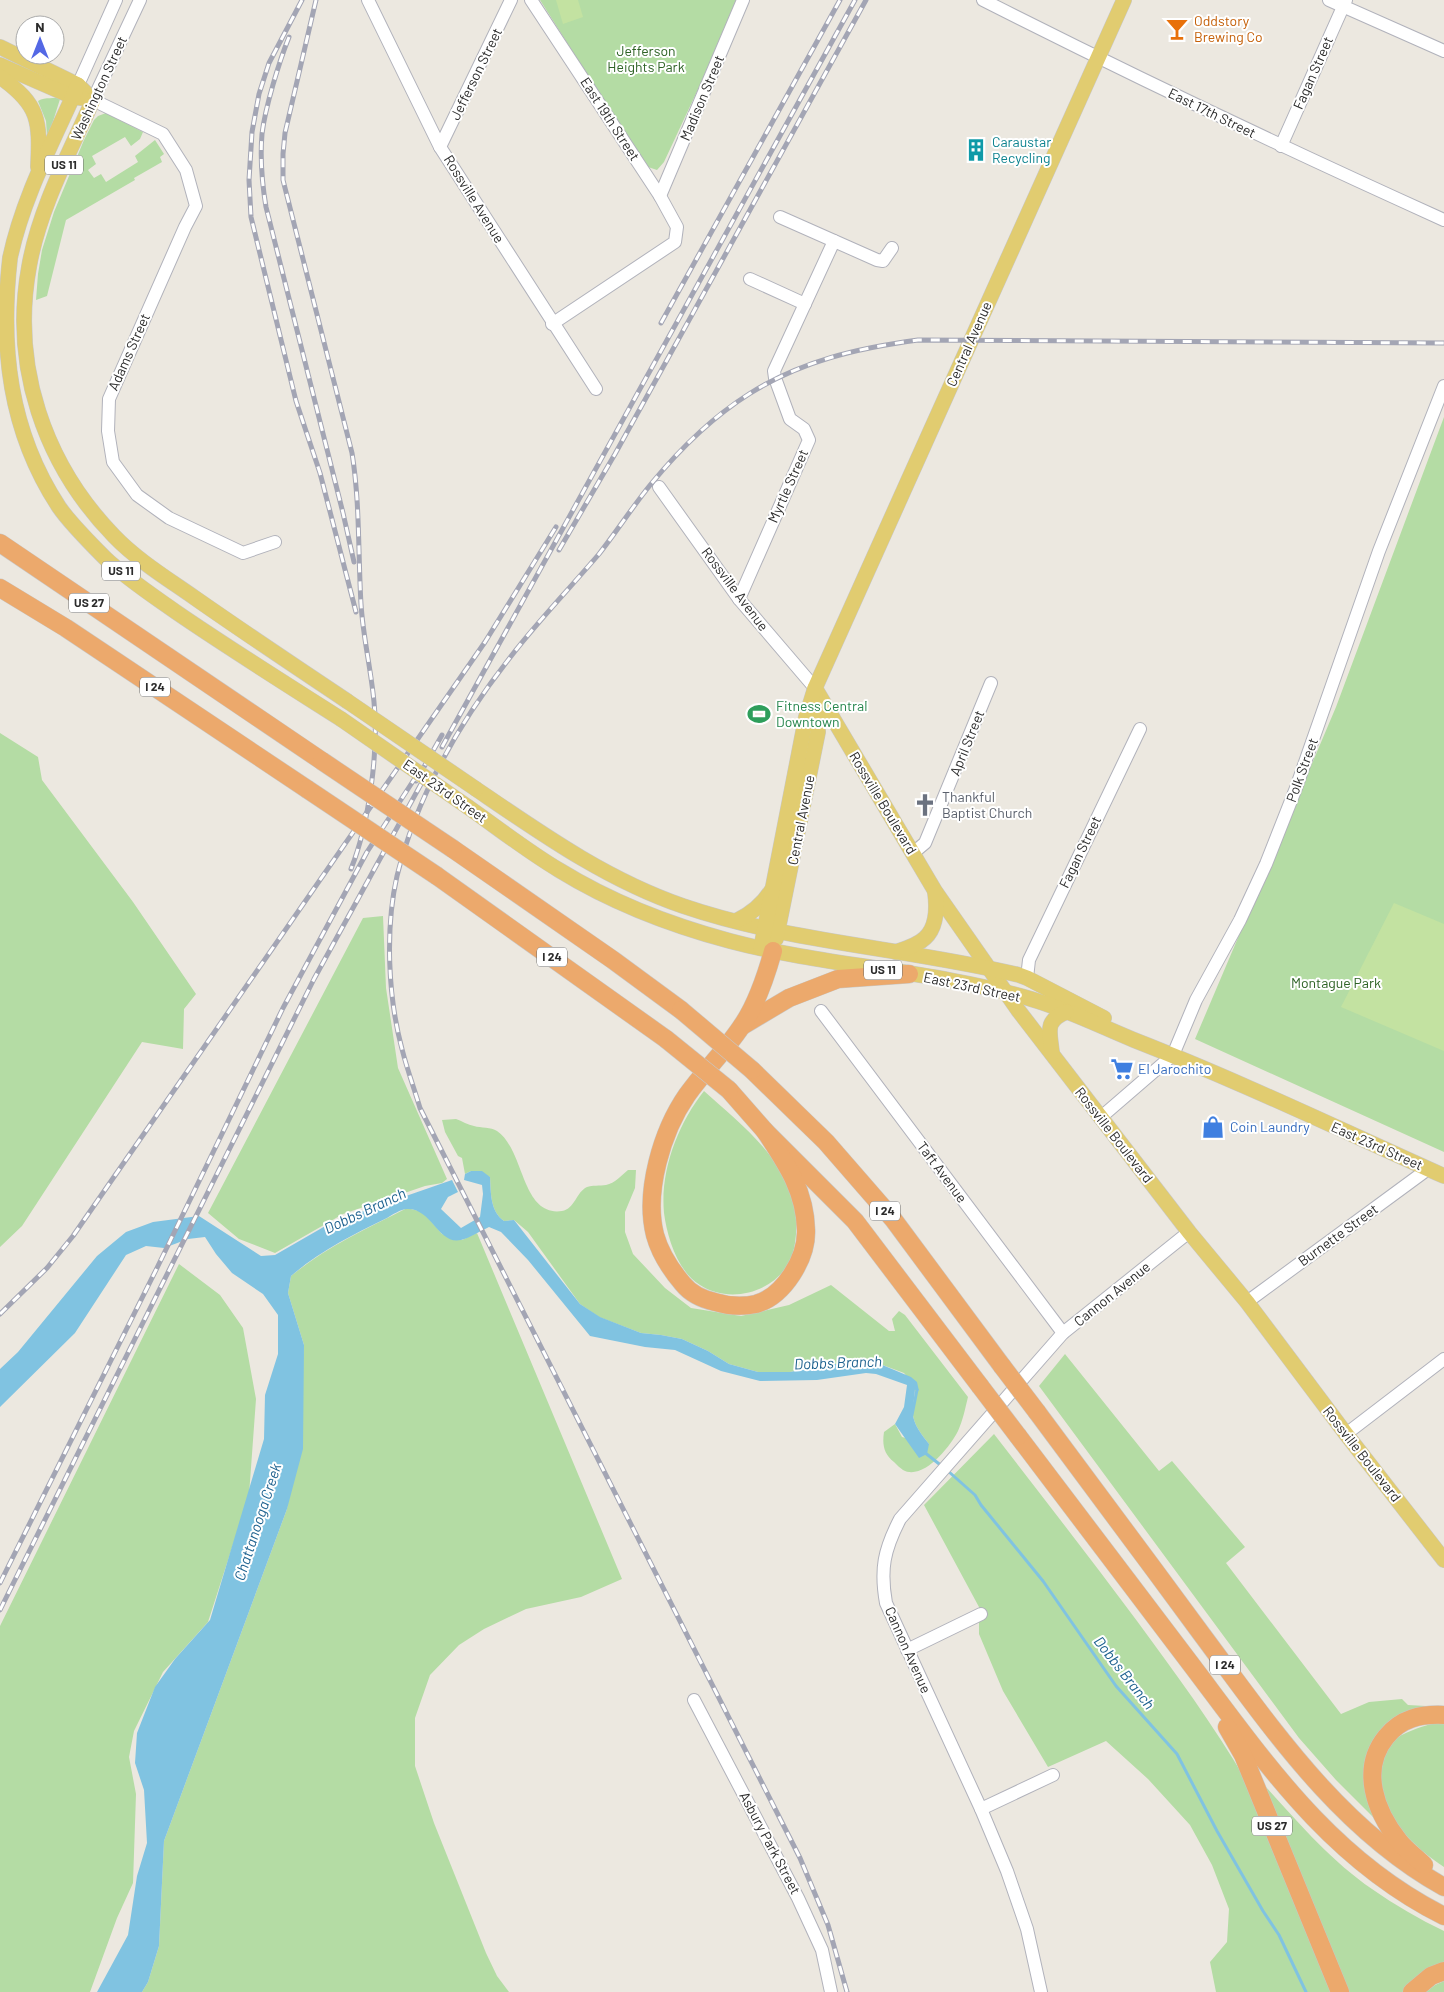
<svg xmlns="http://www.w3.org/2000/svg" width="1444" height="1992" viewBox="0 0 1444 1992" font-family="Barlow,sans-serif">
<rect width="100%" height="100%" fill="#ece8e0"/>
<g fill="#b4dca4">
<path d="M540,0h196l-36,85 -36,77 -7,8 -12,-4z"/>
<path d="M61,96l-12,38 -2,1 -1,-14 -8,-20c8,-5 16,-1 23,-5z"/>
<path d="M106,113l37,19 -3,7 -9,7 -6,-9 -33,19 4,8 -8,6 6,8 7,-4 5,8 32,-20 -3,-6 20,-16 9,14 -4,3 2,5 -28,16 1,2 -69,40 -19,76 -11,4 2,-26 4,-24 12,-38 30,-72 10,-20 4,-4z"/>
<path d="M1444,417v735l-249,-113 141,-332z"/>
<path d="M0,733l38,24 4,23 91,122 63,92 -12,15 -1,40 -41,-7 -120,184 -22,21z"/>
<path d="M383,916l3,72 12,80 49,111 -5,4 -17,3 -82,28 -68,39 -36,-14 -31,-26 155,-295z"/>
<path d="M704,1091c29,26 67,56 83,92 8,16 10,33 9,51 -1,10 -2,20 -7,29 -17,30 -60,41 -89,22 -22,-13 -33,-48 -36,-72 -4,-43 14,-89 40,-122z"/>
<path d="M456,1119c6,2 12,6 18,7 7,2 17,1 23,5 28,19 24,86 65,80 13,-2 14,-19 25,-24 5,-2 13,-1 19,-2 9,-2 15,-9 22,-15h8l-1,18 -10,24v20l8,22 32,34 26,20 50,8 48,-11 42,-20 58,46h6l-3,-12 7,-8 6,4 63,82c-3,12 -5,23 -10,34 -8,16 -35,50 -55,39 -3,-2 -6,-5 -9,-8 -10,-8 -12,-17 -10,-30l11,-8 7,13 27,7c-7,-9 -18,-22 -16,-35 1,-7 2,-13 2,-20l4,2 -15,-18 -24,-9h-49l-41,8h-32l-29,-8 -21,-13 -26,-12 -21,-4 -20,-2 -42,-16 -19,-13 -52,-72 -14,-12 -10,1c-14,-10 -13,-28 -14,-44l-19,-6 -6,3 -3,-16 -4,-2 -13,-24 -3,-12z"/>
<path d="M407,1208l16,4 19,22 20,6 15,-7 145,346 -41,18 -55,12 -42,20 -25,16 -29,30 -15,43v48l19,57 52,130 11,23 12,16h-367l6,-10 11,-36 5,-105 123,-332 17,-164 -16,-52 3,-17c35,-29 75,-47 116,-68z"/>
<path d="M179,1264l41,31 23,33 13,71 -7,96 -41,127 -45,50 -29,59 -5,26 7,37 -3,89 -16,35 -27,74h-90v-366z"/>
<path d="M1065,1354l94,117 13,-10 73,86 -19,16 115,151 28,-12 33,-3 6,6 36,2 -70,34 1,78 -39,-39 -37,-42 -260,-352z"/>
<path d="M994,1434c48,62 96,124 143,187 39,53 78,106 111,163l87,208h-119l-6,-30 17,-20 2,-33 -17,-44 -22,-40 -42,-46 -42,-38 -58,26 -45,-76 -24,-57v-27l-55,-102z"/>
<path d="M1431,1724h13v143c-32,-21 -73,-59 -63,-102 2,-8 6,-18 12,-24 11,-9 25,-13 38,-17z"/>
<path d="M1265,1786c33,36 66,75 107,103 23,16 47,30 72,42v34l-39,27h-57z"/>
<path d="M1444,1981v11h-18l9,-7z"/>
</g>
<g fill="#c3e2a1">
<path d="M556,0h22l5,17 -20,7z"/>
<path d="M1394,903l50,21v127l-103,-44z"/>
</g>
<path fill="#80c3e1" d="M471,1171h11l8,6c1,16 0,34 14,44l10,-1 66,84 20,13 41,16 20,2 21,4 26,12 21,13 29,8h32l41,-8h49l31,13 6,5 2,9 -4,-2c0,7 -2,13 -2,20 -2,13 9,26 16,35l-2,10 -8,4 -24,-34 9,-17 3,-22 -31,-11 -10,-1 -49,7 -57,1 -39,-10 -46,-21 -30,-3 -55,-11 -62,-76 -27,-28 -12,-5c-9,4 -19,11 -28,13 -23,5 -29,-32 -54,-31 -6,0 -15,6 -20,9 -35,17 -67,33 -96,58l-3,17 16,52 -1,104 -16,60 -123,332 -5,105 -11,36 -6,10h-45l31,-57 9,-59 10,-33 -3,-53 -9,-27 2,-30 18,-46 20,-28 35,-39 54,-181 1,-44 13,-41v-39l-15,-21 -31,-21 -16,-19 -11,-17 -17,2 -24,9 -18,-2 -20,9 -51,78 -75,74v-38l18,-17 79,-96 29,-24 27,-10 46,-6 62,40 14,-1 59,-34 118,-41 6,12 -10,5 -7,12 20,19 19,-11 3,-23 -1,-9 -18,-5 1,-6z"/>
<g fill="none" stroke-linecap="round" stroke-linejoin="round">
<g stroke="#80c3e1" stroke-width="3">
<path d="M912,1415l5,-25 -2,-3"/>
<path d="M924,1452l19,15"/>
<path d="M948,1471l27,24 6,10 62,76 73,105 61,68 40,77 46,80 16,24 27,57"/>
</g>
<defs>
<g id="minor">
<path d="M140,0l-47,100 70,34 23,36 10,36 -11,21 -76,172 -1,32 5,31 24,33 32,23 74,35 32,-11"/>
<path d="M368,0l72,147 156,242"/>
<path d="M531,0l129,196 17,31 -2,15 -123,82"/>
<path d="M983,0c152,77 306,150 461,220"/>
<path d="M1329,0l115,51"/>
<path d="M78,85l38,-85"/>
<path d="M1281,146l65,-146"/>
<path d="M440,147l71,-147"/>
<path d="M660,196l83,-196"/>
<path d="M780,217l97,43 6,1 9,-13"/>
<path d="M750,279l55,25"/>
<path d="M659,487l80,112 76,89"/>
<path d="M739,599l70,-159 -5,-11 -14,-10 -15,-41 -1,-7 60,-130"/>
<path d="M913,853l12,-10 66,-160"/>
<path d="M1027,978l2,-18 111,-231"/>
<path d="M821,1011l242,322"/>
<path d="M1100,1118l73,-63 23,-55 44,-80 26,-56 30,-76 83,-237 65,-165"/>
<path d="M1247,1302l181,-133"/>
<path d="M1346,1434l98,-75"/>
<path d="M907,1650l74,-36"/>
<path d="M694,1700l104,198 24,52 9,42"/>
<path d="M981,1809l72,-34"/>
<path d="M1041,1992l-14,-63 -20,-58 -26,-62 -95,-206c-6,-34 -2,-53 14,-84l163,-186 126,-101"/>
</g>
<g id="major">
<path d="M0,47l78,38 7,7"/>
<path d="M0,65l73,32 9,1"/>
<path d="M0,77c40,28 40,44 38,90"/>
<path d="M78,85c-25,57 -55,112 -68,173 -10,89 -1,173 49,249 11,16 32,37 46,51 21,20 47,37 71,54 54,37 110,72 165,107"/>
<path d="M93,100c-24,54 -54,109 -64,167 -18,99 15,197 85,269 23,24 54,43 81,62 50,35 101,69 152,103"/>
<path d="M815,688l120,203 83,119 171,222 58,70 99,132 98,126"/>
<path d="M476,789c66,45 131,91 207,117 108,37 225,42 336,69l8,3 77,40"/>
<path d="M468,807c30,21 59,44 91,63 52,32 111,55 171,71 98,26 203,29 301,58 35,10 69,27 103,41 105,41 207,90 310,136"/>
<path d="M736,921c15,-7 26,-16 35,-30"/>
<path d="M776,939l42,-207 -3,-35"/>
<path d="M761,948l45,-231 9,-29 309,-688"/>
<path d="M896,952c9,-3 22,-7 29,-14 12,-11 12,-31 10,-46"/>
<path d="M1052,1053c-2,-21 -8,-32 14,-41"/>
</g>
<g id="highway">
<path d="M0,543l322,218"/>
<path d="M0,588l66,40 241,161"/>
<path d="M453,849l160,111 68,50"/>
<path d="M437,876l229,163"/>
<path d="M742,1026l47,-28 49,-19 71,-5"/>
<path d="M752,1070l74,72 67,77 109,147"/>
<path d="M729,1090l36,41 90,90 125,165"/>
<path d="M765,1131c21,32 40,59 41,99 1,28 -22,66 -50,74 -14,3 -28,2 -41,-2 -13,-3 -24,-8 -32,-18 -12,-14 -23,-31 -28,-49 -11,-43 7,-104 32,-140 17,-24 38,-44 54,-68 15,-21 25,-51 32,-76"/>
<path d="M1037,1412c55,74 111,149 166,224 70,94 137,193 241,251"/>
<path d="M1018,1436c56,75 113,149 169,223 76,100 141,199 257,257"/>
<path d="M1227,1727l16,28 97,237"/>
<path d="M1424,1865c-8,-8 -18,-15 -25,-24 -24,-30 -39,-72 -13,-104 15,-19 35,-23 58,-22"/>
<path d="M1412,1992l19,-16 13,-5"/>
</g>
</defs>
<use href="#minor" stroke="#b1b2bb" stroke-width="14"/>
<use href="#major" stroke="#c8c8c8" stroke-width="16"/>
<use href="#highway" stroke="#c8c8c8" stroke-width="19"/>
<use href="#minor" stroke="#fff" stroke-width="12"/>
<use href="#major" stroke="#e1cc70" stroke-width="15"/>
<use href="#highway" stroke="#eca96c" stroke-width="18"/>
<defs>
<g id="rail">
<path d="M302,0l-33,63 -10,31 -7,38 -3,48 2,37 45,184 24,72 36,139"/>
<path d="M316,0l-31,133 -2,21v26l69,273c8,50 6,100 9,151 2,33 10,65 13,98 5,48 -5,122 -23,167"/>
<path d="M289,37c-10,25 -24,71 -27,97 -2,24 0,49 4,73l77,306 11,49"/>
<path d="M661,323l179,-323"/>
<path d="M559,550l56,-96 251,-454"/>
<path d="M442,747l413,-747"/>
<path d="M416,781l26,-46"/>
<path d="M0,1314l47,-46 26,-32 412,-594 71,-115"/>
<path d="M0,1583l156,-313 127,-262 84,-156 50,-77"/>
<path d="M0,1610l314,-631 112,-204"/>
<path d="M847,1992l-19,-67 -28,-67 -380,-750c-6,-20 -13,-39 -18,-59 -14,-52 -17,-120 -5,-173 20,-81 63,-155 115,-221 27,-35 58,-67 87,-101 18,-23 34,-48 52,-70 28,-34 60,-66 98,-90 52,-33 109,-46 169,-54l526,3"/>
</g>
</defs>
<use href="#rail" stroke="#a3a5b4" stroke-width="5"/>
<use href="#rail" stroke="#fff" stroke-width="3" stroke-dasharray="9" stroke-linecap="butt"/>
<defs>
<g id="major-bridge">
<path d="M347,701l129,88"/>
<path d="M341,719l127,88"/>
</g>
<g id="highway-bridge">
<path d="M322,761l131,88"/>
<path d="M307,789l130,87"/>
<path d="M681,1010l71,60"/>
<path d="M666,1039l63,51"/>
<path d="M1002,1366l35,46"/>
<path d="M980,1386l38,50"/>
</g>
</defs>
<use href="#major-bridge" stroke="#c8c8c8" stroke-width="16" stroke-linecap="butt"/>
<use href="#highway-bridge" stroke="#c8c8c8" stroke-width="19" stroke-linecap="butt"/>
<use href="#major-bridge" stroke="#e1cc70" stroke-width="15"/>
<use href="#highway-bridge" stroke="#eca96c" stroke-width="18"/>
</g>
<defs>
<symbol id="bar-bare" viewBox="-9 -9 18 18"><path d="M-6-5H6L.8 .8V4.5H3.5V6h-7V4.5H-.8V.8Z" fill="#e8710a" stroke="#fff" stroke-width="2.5" paint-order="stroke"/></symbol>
<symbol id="building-bare" viewBox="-9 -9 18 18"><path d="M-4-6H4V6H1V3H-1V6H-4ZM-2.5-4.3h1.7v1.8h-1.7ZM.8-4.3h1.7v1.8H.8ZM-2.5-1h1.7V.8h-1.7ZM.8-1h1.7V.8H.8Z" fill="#0f9aa8" stroke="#fff" stroke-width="2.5" paint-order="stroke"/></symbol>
<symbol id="stadium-bare" viewBox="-9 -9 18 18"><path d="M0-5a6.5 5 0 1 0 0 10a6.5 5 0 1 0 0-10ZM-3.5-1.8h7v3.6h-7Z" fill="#2e9e5b" stroke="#fff" stroke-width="2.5" paint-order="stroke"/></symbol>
<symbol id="church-bare" viewBox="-9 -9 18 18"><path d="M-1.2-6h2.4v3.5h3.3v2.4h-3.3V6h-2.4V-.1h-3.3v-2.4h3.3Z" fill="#6b7280" stroke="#fff" stroke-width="2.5" paint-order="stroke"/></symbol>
<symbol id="supermarket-bare" viewBox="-9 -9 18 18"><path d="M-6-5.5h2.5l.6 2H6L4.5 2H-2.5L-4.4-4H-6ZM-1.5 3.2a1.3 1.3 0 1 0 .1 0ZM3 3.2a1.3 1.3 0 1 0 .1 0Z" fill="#3f7fe0" stroke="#fff" stroke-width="2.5" paint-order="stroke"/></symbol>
<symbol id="shop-bare" viewBox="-9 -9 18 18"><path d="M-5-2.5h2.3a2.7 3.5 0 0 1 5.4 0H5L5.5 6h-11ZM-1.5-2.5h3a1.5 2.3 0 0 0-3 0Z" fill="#3f7fe0" stroke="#fff" stroke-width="2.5" paint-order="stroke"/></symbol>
</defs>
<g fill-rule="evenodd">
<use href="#bar-bare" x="1161" y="13" width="32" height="32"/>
<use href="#building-bare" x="960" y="134" width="32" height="32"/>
<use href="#stadium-bare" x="743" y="698" width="32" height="32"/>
<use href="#church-bare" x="909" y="789" width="32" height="32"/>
<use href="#supermarket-bare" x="1106" y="1053" width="32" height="32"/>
<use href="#shop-bare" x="1197" y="1111" width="32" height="32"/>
</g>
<g text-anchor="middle" stroke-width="4" stroke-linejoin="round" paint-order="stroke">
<g fill="#fff" stroke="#6b6b6b" stroke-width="1">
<rect x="45" y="155.5" width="38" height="19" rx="4"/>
<rect x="102" y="561.5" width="38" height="19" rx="4"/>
<rect x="69" y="593.5" width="40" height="19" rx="4"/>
<rect x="140" y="677.5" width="30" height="19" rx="4"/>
<rect x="537" y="947.5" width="30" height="19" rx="4"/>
<rect x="864" y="960.5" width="38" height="19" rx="4"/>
<rect x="870" y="1201.5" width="30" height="19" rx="4"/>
<rect x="1210" y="1655.5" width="30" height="19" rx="4"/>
<rect x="1252" y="1816.5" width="40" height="19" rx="4"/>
</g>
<g font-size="12" font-weight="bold" fill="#2c2c2c">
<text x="64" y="169">US 11</text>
<text x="121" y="575">US 11</text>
<text x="89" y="607">US 27</text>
<text x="155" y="691">I 24</text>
<text x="552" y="961">I 24</text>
<text x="883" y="974">US 11</text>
<text x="885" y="1215">I 24</text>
<text x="1225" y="1669">I 24</text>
<text x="1272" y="1830">US 27</text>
</g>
<g font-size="14" fill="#c56008" stroke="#fff" text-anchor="start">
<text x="1194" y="26">Oddstory<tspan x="1194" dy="16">Brewing Co</tspan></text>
</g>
<g font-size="14" fill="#2d6224" stroke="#fff">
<text x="646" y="56">Jefferson<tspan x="646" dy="16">Heights Park</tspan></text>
<text x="1336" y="988">Montague Park</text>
</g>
<g font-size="14" fill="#2c2c2c" stroke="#fff">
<text transform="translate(1313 73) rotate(-66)" y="5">Fagan Street</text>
<text transform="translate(476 74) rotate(-64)" y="5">Jefferson Street</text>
<text transform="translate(99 88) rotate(-65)" y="5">Washington Street</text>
<text transform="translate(702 98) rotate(-67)" y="5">Madison Street</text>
<text transform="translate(1212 113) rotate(26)" y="5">East 17th Street</text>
<text transform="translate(610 119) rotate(57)" y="5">East 19th Street</text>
<text transform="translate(474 199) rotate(58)" y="5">Rossville Avenue</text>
<text transform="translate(969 344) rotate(-66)" y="5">Central Avenue</text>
<text transform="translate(129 352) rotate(-66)" y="5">Adams Street</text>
<text transform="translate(788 486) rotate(-66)" y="5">Myrtle Street</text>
<text transform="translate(735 589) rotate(53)" y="5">Rossville Avenue</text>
<text transform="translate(967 743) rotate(-68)" y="5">April Street</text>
<text transform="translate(1302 770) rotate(-70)" y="5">Polk Street</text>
<text transform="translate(445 791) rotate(35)" y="5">East 23rd Street</text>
<text transform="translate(883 803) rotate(59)" y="5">Rossville Boulevard</text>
<text transform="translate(801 820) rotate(-79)" y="5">Central Avenue</text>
<text transform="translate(1080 852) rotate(-64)" y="5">Fagan Street</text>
<text transform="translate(972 987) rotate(12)" y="5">East 23rd Street</text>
<text transform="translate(1114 1135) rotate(52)" y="5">Rossville Boulevard</text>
<text transform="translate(1377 1146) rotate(24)" y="5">East 23rd Street</text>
<text transform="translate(942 1172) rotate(53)" y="5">Taft Avenue</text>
<text transform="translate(1338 1235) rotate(-36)" y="5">Burnette Street</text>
<text transform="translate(1112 1294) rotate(-39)" y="5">Cannon Avenue</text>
<text transform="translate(1362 1454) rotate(52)" y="5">Rossville Boulevard</text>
<text transform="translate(908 1650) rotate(66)" y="5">Cannon Avenue</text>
<text transform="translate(770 1843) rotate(62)" y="5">Asbury Park Street</text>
</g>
<g font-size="14" fill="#0d838f" stroke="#fff" text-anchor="start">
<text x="992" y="147">Caraustar<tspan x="992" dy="16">Recycling</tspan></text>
</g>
<g font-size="14" fill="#27864d" stroke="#fff" text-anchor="start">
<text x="776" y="711">Fitness Central<tspan x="776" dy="16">Downtown</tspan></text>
</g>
<g font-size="14" fill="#5b616d" stroke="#fff" text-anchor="start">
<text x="942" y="802">Thankful<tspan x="942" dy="16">Baptist Church</tspan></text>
</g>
<g font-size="14" fill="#366cbe" stroke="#fff" text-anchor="start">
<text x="1138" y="1074">El Jarochito</text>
<text x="1230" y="1132">Coin Laundry</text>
</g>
<g font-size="15" font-style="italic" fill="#1e628f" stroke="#fff">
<text transform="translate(365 1211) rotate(-25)" y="5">Dobbs Branch</text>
<text transform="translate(838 1363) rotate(-2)" y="5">Dobbs Branch</text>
<text transform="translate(258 1522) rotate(-72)" y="5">Chattanooga Creek</text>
<text transform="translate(1124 1673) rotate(52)" y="5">Dobbs Branch</text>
</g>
</g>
<g transform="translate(40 40)"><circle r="24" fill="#ffffff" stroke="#ababab"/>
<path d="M0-4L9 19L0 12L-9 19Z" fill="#5468e5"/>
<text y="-8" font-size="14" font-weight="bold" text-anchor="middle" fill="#2c2c2c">N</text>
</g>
</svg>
